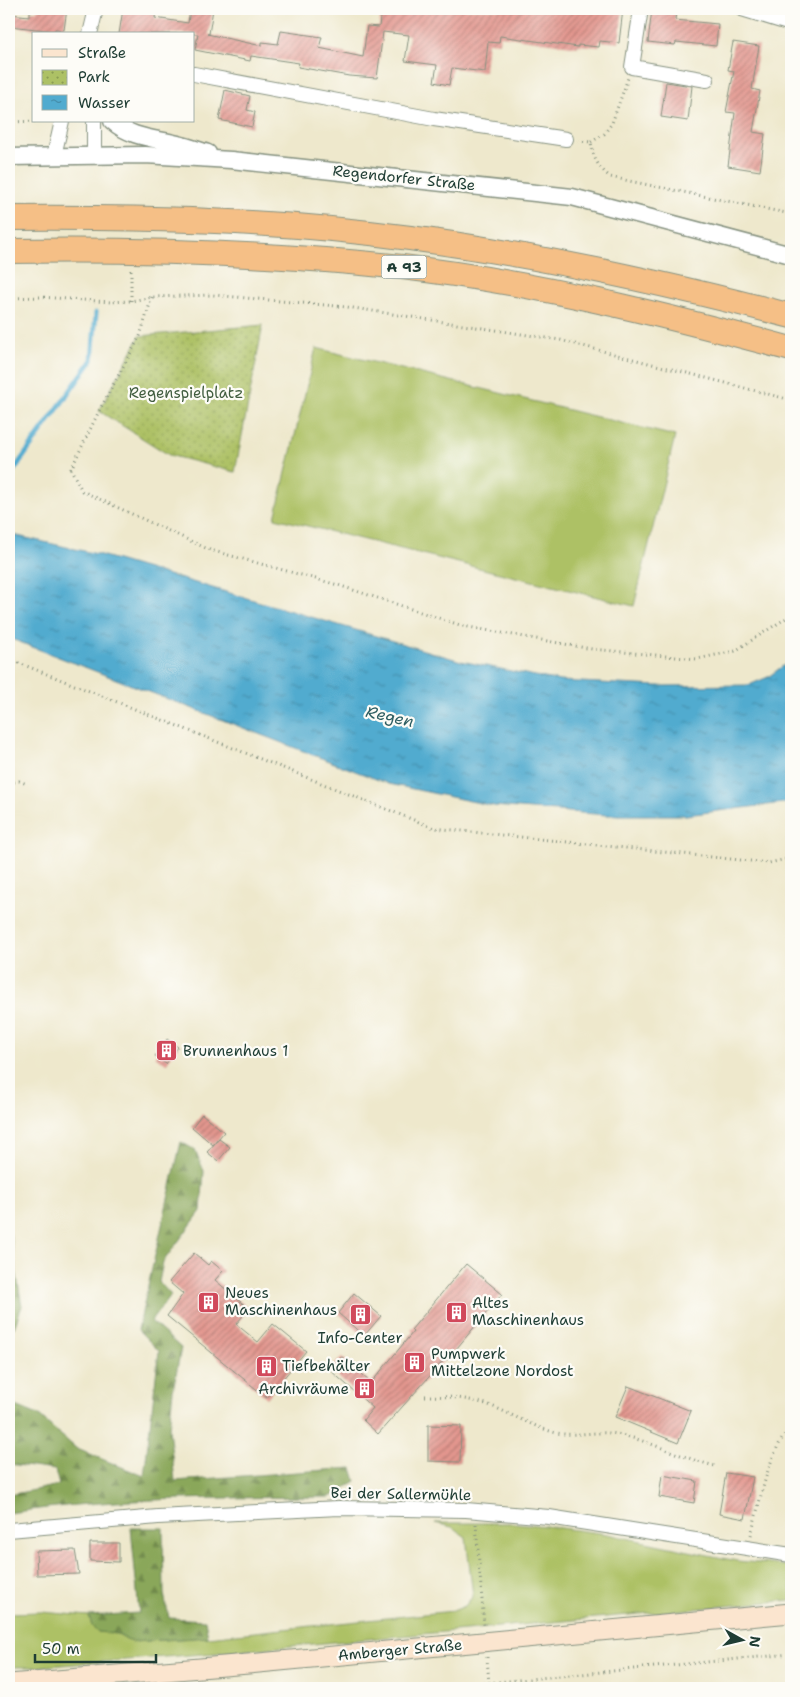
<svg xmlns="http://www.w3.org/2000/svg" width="800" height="1697" viewBox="0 0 800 1697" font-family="'Shantell Sans',sans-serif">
<defs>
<pattern id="forest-firs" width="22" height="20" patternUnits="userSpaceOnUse" patternTransform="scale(1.25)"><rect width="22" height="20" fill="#8aa75a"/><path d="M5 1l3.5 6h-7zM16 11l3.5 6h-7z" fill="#70894b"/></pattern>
<pattern id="park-dots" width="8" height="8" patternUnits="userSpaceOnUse" patternTransform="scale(1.25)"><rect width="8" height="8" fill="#adc165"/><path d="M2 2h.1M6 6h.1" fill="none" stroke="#8c9e54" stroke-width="1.8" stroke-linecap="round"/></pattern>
<pattern id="water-ripples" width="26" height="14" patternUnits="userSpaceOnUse" patternTransform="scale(1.25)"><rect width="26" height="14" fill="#51abcf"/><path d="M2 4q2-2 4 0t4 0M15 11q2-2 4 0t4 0" fill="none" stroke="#438ca9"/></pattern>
<pattern id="building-hatch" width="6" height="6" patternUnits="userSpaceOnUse" patternTransform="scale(1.25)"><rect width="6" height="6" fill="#e3968e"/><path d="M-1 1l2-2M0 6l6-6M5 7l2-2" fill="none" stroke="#b77c75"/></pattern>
</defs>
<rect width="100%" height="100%" fill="#fdfcf7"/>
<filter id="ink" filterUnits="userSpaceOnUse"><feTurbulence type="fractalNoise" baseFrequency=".02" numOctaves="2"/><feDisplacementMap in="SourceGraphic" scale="10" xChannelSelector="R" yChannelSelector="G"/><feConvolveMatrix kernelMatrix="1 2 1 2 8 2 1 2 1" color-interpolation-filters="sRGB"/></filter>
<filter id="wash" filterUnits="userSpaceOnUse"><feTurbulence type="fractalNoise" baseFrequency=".0096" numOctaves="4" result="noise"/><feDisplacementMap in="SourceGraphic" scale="20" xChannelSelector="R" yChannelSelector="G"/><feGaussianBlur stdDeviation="1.12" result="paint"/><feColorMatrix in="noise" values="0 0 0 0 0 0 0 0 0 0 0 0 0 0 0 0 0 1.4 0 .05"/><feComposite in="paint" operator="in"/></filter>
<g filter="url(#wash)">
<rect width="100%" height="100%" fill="#eee8cc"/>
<g fill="#adc165" stroke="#667f4c">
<path d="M316,348l359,88 -41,170 -359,-88z"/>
<path d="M435,1523h80l30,3 62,8 130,27 54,5v34l-575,53 -180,14h-27v-54l32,-1 48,4 3,10 6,6 20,2 14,8 76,-5 245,-26 12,-5 8,-10 -7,-59 -14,-10z"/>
</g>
<g fill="url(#forest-firs)" stroke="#547247">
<path d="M181,1142l14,8 9,21 -3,40 -38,51 -4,20 12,13 -20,26 30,27 -8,42 -4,39 6,52 177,-13 4,13 -26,16c-108,1 -215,0 -321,16v-18l50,-10 -4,-15 -46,-6v-61l29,12 39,34 67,27 15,-125 -21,-21z"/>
<path d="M9,1229l13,77 -8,22h-5z"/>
<path d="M131,1528h32l1,66 5,24 36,2 3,17 -76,5 -14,-8 -20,-2 -6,-6 -3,-10 50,-3z"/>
</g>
<path fill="url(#park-dots)" stroke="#667f4c" d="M263,325l-28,147 -66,-17 -70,-44 41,-75z"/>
<path fill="url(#water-ripples)" stroke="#387482" d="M9,534l88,20 364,107 99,20 99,5 90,-1 19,-8 23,-17v142l-105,13h-79l-113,-9 -105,-22 -380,-146z"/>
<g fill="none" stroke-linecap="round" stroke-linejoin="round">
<path stroke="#51abcf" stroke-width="5" d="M9,477l83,-117 4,-47"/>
</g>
<g id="blocks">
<g fill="url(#building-hatch)">
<path d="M37,9h30l-3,21 -9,-1v2l-46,-5v-12l21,2v-5h7z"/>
<path d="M123,9h33l-1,9 33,5 2,-14h23l-4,25h-2l55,12v-4l16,2 3,-13 41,6 -3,11 44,9 4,-31 12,1 2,-18h242l-4,34 -19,-2 -1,6 -21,-2v2l-78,-11 -1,7 -11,-1 -3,30 -33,-4 -3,17 -15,-3 3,-17 -32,-4 4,-26 -26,-3 -6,46 -28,-2 -51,-9 1,-4 -48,-7 -1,5 -55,-11 3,-16h-79z"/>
<path d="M652,9l24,3 -1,8 43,4 -2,22 -40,-4 -1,3 -27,-3z"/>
<path d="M733,42l26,4 -7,43 8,2 -7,41 12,2 -5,37 -32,-5 7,-53 -9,-1 8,-41 -6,-1z"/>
<path d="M666,82l26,4 -4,35 -27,-4z"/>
<path d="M225,90l25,6 -3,14 8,2 -3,15 -33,-7z"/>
<path d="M167,1039l11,8 -12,17 -11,-8z"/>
<path d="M202,1114l22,18 -11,13 -21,-18z"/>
<path d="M219,1139l11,8 -12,14 -11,-9z"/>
<path d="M194,1253l14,12 3,-4 12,10 -8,9 34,29 -13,15 22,18 15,-18 33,27 -39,47 -100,-82 16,-22 -14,-12z"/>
<path d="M466,1264l36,30 -55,66 -2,-1 -67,75 -15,-14 10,-12 -43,-38 12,-13 29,26 42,-51 -2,-2z"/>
<path d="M354,1293l27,23 -17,20 -26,-23z"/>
<path d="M628,1386l63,25 -13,32 -63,-26z"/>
<path d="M428,1425l33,1 -1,36 -32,-1z"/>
<path d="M726,1473l27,4 -8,42 -26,-5z"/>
<path d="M662,1475l35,6 -3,22 -35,-6z"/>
<path d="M90,1543h29v19l-29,-1z"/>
<path d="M75,1550l4,24 -42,1 -1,-24z"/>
</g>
</g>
</g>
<g filter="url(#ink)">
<use href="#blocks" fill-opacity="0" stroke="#869280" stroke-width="1"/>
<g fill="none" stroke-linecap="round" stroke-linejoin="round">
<defs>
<g id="minor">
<path d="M641,9l-9,58 75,13"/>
<path d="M742,9l49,15"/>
<path d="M90,34l6,-25"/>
<path d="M194,74l240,45 132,20"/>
<path d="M94,121v34"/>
<path d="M54,156l8,-35"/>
<path d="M9,1530l149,-13 181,-9 127,2 83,7 242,38"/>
</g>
<g id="tertiary">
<path d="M112,121c19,17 42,17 66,23 10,2 20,6 30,9"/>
<path d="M9,157l136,-2 86,5 341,37 219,58"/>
</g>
<path id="secondary" d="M9,1684l239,-20 543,-51"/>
<g id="motorway">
<path d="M9,218c133,-1 268,2 401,20 129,17 255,45 381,78"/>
<path d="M9,251c131,-2 262,2 393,16 132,15 262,48 389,82"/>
</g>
</defs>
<use href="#minor" stroke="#869280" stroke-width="16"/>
<use href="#tertiary" stroke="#869280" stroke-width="19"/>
<use href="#secondary" stroke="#869280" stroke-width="21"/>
<use href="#motorway" stroke="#869280" stroke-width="26"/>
<g stroke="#869280" stroke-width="3" stroke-dasharray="1 4" stroke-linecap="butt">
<path d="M9,122l29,-1"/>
<path d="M578,141l13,1c2,16 7,25 19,35l181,37"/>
<path d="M591,142l13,-8 8,-11 16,-45"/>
<path d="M152,297l-12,39 -41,75 -28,58 11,22 128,59 128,35 125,41 129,23 105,10 38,-8 56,-36"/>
<path d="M9,298l32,-1 70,5 20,-1 21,-4 61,-2 134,12 213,33 231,60"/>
<path d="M131,301v-31"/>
<path d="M9,659l425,169 335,35 22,-5"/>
<path d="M9,783l10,-2 8,3"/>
<path d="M425,1396c21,0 41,2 61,8 22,8 43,21 67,28 21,6 43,-2 64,2 34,7 65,24 98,32"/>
<path d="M476,1524l8,101"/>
<path d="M751,1535c10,-36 16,-80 40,-109"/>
<path d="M487,1657l2,27"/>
<path d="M434,1688l357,-34"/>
</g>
<use href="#minor" stroke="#fff" stroke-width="14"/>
<use href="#tertiary" stroke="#fff" stroke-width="16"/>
<use href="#secondary" stroke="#fbe5cf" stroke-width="19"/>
<use href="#motorway" stroke="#f5bf86" stroke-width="24"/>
</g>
</g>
<defs>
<symbol id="building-square" viewBox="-11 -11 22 22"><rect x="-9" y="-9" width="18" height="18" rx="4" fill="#d1495b" stroke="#fdfcf7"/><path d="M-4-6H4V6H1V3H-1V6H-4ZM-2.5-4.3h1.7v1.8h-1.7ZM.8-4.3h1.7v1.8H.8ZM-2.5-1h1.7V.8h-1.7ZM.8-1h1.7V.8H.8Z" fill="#fff"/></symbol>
</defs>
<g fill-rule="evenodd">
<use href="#building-square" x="154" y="1038" width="25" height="25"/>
<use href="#building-square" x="196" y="1290" width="25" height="25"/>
<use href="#building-square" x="444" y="1300" width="25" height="25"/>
<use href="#building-square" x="348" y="1302" width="25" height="25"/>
<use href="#building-square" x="402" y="1350" width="25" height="25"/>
<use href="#building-square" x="254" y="1354" width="25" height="25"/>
<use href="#building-square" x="352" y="1376" width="25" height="25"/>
</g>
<g text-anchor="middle" stroke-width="4.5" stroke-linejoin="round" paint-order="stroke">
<rect fill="#fdfcf7" stroke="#62766e" stroke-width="1" x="381.5" y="255.5" width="45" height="23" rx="4"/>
<g font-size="14" font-weight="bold" fill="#1f3d34">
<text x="404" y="272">A 93</text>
</g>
<g font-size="15" fill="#1f3d34" stroke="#fdfcf7">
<text transform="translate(404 178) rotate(6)" y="5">Regendorfer Straße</text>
<text transform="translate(401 1494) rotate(1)" y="5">Bei der Sallermühle</text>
<text transform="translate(400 1650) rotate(-5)" y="5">Amberger Straße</text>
</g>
<g font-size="15" fill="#425e40" stroke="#fdfcf7">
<text x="186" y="398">Regenspielplatz</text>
</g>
<g font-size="15" fill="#1f3d34" stroke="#fdfcf7" text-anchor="start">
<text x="183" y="1056">Brunnenhaus 1</text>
<text x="225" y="1298">Neues<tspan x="225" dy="17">Maschinenhaus</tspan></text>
<text x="472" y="1308">Altes<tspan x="472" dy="17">Maschinenhaus</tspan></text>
<text x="360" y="1343" text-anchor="middle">Info-Center</text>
<text x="431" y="1359">Pumpwerk<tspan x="431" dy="17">Mittelzone Nordost</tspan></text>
<text x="282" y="1371">Tiefbehälter</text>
<text x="349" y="1394" text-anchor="end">Archivräume</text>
</g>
<g font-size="16" font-style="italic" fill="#2e5e62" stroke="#fdfcf7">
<text transform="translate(390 716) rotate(13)" y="6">Regen</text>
</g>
</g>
<rect width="800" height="1697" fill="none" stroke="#fdfcf7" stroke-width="30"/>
<rect x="32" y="32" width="162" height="90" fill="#fdfcf7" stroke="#a4b0a9"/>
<rect x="42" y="49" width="25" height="8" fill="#fbe5cf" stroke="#a4b0a9"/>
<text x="78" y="58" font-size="15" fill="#1f3d34">Straße</text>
<rect x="42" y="70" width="25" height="15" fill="url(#park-dots)" stroke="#a4b0a9"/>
<text x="78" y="82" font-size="15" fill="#1f3d34">Park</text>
<rect x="42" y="95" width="25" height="15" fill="url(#water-ripples)" stroke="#a4b0a9"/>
<text x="78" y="108" font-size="15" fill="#1f3d34">Wasser</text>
<g transform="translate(742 1640) rotate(98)" stroke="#fdfcf7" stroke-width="4" paint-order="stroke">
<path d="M0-4L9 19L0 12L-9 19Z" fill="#1f3d34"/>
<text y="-8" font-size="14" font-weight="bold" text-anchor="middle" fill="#1f3d34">N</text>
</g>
<path d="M35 1654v8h121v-8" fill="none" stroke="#1f3d34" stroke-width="2.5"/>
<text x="42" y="1654" font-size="15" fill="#1f3d34" stroke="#fdfcf7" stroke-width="4" paint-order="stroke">50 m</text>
</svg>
